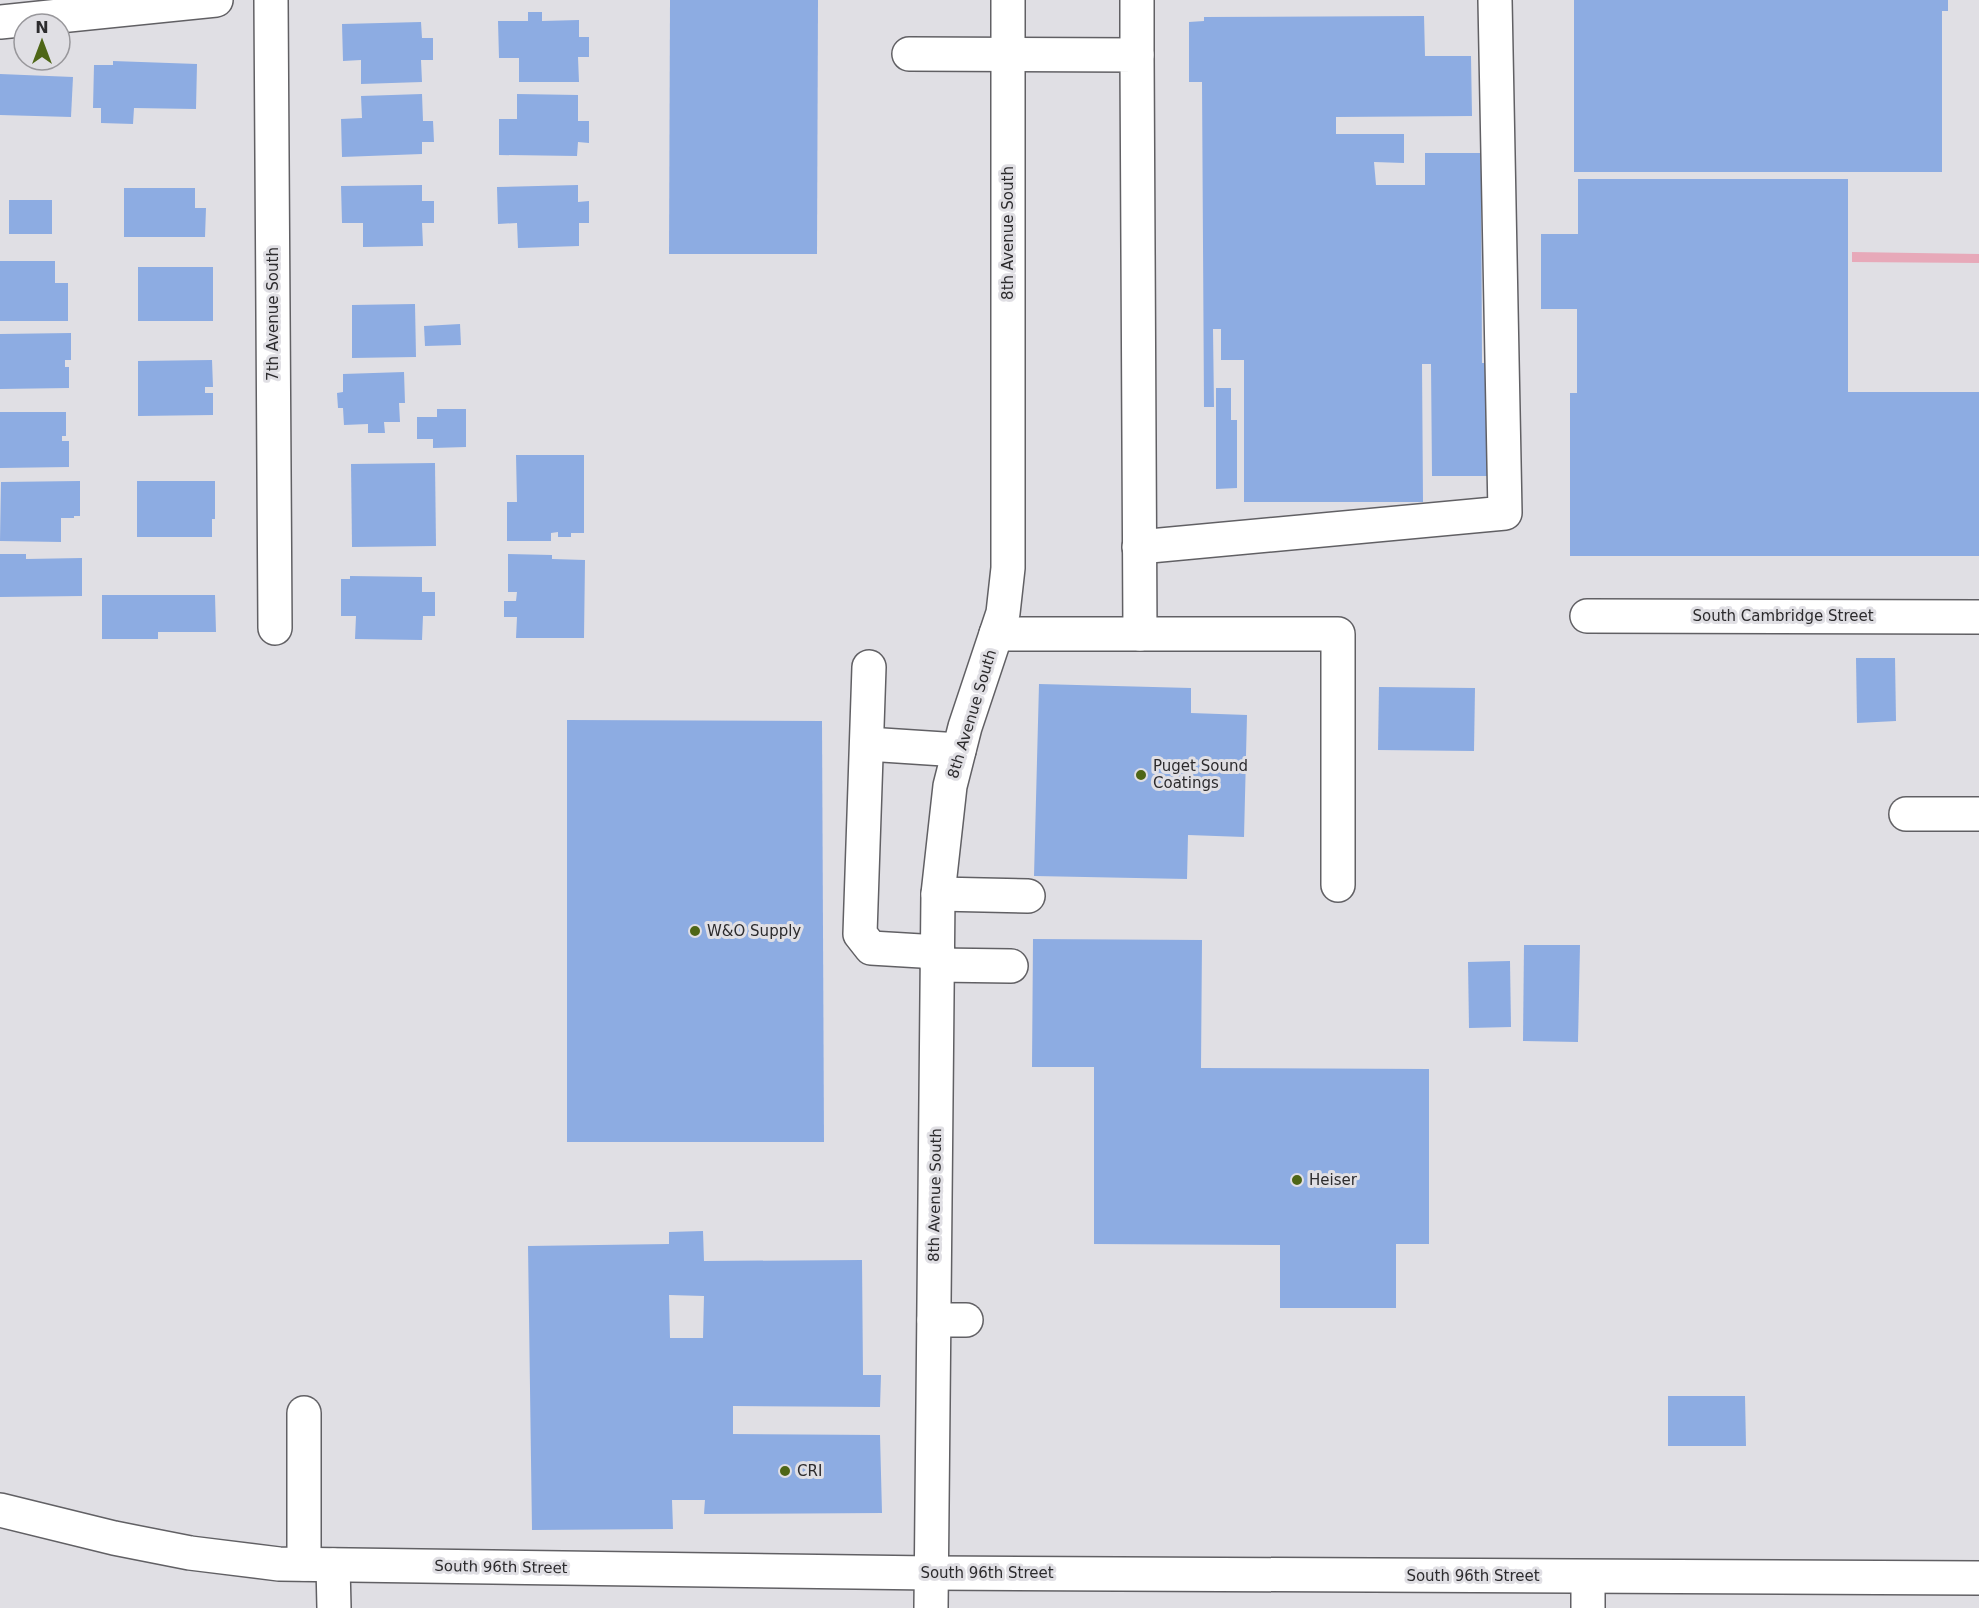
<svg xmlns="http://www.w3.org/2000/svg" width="1979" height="1608" viewBox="0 0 1979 1608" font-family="'DejaVu Sans',sans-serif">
<rect width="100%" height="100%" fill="#e0dfe4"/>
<path fill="#e7a9b9" d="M1852,252l127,2v9l-127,-1z"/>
<g fill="#8dace2" fill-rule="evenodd">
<path d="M670,0h148l-1,254h-148z"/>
<path d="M1574,0h374v11h-6v161h-368z"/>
<path d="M528,12h14v9l37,-1v17h10v20h-11l1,25h-60v-24h-20l-1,-37h30z"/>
<path d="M1424,16l1,40h46l1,60 -136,1v17h68v29l-30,-1 2,23h49v-32h56l1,210h13l1,113h-64l-1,-112h-9l1,138h-179v-142h-23v-31h-8l1,78h-10l-2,-325h-13v-60l15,-1v-4z"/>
<path d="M421,22l1,16h11v22h-12l1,22 -61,2v-24l-18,1 -1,-37z"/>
<path d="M113,61l84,3 -1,45 -62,-1 -1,16 -32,-1v-15h-8l1,-43h19z"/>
<path d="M0,74l73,3 -2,40 -71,-2z"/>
<path d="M422,94l1,27h10l1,21h-12v12l-80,3 -1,-38 21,-1 -1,-22z"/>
<path d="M517,94l61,1v26h11v22l-11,-1 -1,14 -78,-1v-36h18z"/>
<path d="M1578,179h270v213h131v164h-409v-163h7v-84h-36v-75h37z"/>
<path d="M422,185v16h12v22h-12l1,23 -60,1v-24h-21l-1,-37z"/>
<path d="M578,185v17l11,-1v22h-10v23l-61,2 -1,-25 -19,1 -1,-37z"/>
<path d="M124,188h71v20h11l-1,29h-81z"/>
<rect x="9" y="200" width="43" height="34"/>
<path d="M0,261h55v22h13v38h-68z"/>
<rect x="138" y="267" width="75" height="54"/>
<path d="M415,304l1,53 -64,1v-53z"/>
<path d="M460,324l1,21 -36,1 -1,-20z"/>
<path d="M71,333v27h-6v7h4v21l-69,1v-55z"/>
<path d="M212,360l1,27h-8v6h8v22l-75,1v-55z"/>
<path d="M404,372l1,31h-6l1,19h-16l1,11h-17v-9l-24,1 -1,-17h-5l-1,-15 6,-1v-18z"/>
<path d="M1216,388h15v32h6v68l-21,1z"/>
<path d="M437,409h29v38l-33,1v-9h-16v-22h20z"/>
<path d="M0,412h66v24h-4v5h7v26l-69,1z"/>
<path d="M516,455h68v78h-13v4h-13v-5l-7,1v8h-44v-39h10z"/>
<path d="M435,463l1,83 -84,1 -1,-83z"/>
<path d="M80,481v35h-6v2h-13v24l-61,-1 1,-59z"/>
<path d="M137,481h78v38h-3v18h-75z"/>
<path d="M0,554h26v5l56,-1v38l-82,1z"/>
<path d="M508,554l44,1v4l33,1 -1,78h-68l1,-21h-13v-16h12l1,-9h-9z"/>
<path d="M350,576l72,1v15h13v24h-12l-1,24 -67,-1 1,-23h-15v-37h9z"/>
<path d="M102,595h113l1,37h-58v7h-56z"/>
<path d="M1856,658h39l1,63 -39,2z"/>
<path d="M1039,684l152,4v25l56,2 -3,122 -56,-2 -1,44 -153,-3z"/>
<path d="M1379,687l96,1 -1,63 -96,-1z"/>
<path d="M567,720l255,1 2,421h-257z"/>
<path d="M1033,939l169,1 -1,128 228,1v175h-33v64h-116v-63l-186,-1v-177h-62z"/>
<path d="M1524,945h56l-2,97 -55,-1z"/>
<path d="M1510,961l1,66 -42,1 -1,-66z"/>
<path d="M703,1231l1,30 158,-1 1,115h18l-1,32 -147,-1v28l147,1 2,78 -178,1 1,-14h-33l1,29 -141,1 -4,-284 141,-2v-12zM669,1295l35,1 -1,42h-33z"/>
<path d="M1668,1396h77l1,50h-78z"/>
</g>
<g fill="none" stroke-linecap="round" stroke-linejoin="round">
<defs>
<g id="minor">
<path d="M271,0l4,628"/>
<path d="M1137,0v55"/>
<path d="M0,22l216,-22"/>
<path d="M909,54l228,1 3,579"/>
<path d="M1139,547l366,-34 -10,-513"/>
<path d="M1587,616l392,1"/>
<path d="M996,634h342v251"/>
<path d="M869,667l-9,267 11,14 67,4"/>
<path d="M867,744l92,6"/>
<path d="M1906,814h73"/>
<path d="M938,894l90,2"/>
<path d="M937,965l74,1"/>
<path d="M934,1320h32"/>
<path d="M304,1413v151"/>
<path d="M0,1510l114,28 76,15 89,11 652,9 1048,5"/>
<path d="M333,1565l1,43"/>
<path d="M931,1608l7,-714 12,-108 15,-59 38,-114 5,-45v-568"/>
<path d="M1588,1608v-31"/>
</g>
</defs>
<use href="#minor" stroke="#616064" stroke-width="36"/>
<use href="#minor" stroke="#fff" stroke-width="33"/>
</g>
<g fill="#4e6616" stroke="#e0dfe4" stroke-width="2">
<circle cx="1141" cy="775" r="6"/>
<circle cx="695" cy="931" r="6"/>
<circle cx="1297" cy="1180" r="6"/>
<circle cx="785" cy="1471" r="6"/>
</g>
<g text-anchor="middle" stroke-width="6" stroke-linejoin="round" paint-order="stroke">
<g font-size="15" fill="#2c2b2d" stroke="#e0dfe4">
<text transform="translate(1008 233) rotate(-90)" y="5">8th Avenue South</text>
<text transform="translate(273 314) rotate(-90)" y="5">7th Avenue South</text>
<text x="1783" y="621">South Cambridge Street</text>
<text transform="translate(972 714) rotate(-73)" y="5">8th Avenue South</text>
<text transform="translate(935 1195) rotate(-89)" y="5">8th Avenue South</text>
<text transform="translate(501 1567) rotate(1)" y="5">South 96th Street</text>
<text x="987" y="1578">South 96th Street</text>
<text x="1473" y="1581">South 96th Street</text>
</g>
<g font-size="15" fill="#2c2b2d" stroke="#e0dfe4" text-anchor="start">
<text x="1153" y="771">Puget Sound<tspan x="1153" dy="17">Coatings</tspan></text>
<text x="707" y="936">W&amp;O Supply</text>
<text x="1309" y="1185">Heiser</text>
<text x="797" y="1476">CRI</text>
</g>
</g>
<g transform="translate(42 42)"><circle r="28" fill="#e0dfe4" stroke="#98979b" stroke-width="1.5"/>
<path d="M0-4.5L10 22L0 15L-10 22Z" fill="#4e6616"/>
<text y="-9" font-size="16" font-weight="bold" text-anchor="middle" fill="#2c2b2d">N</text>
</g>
</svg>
